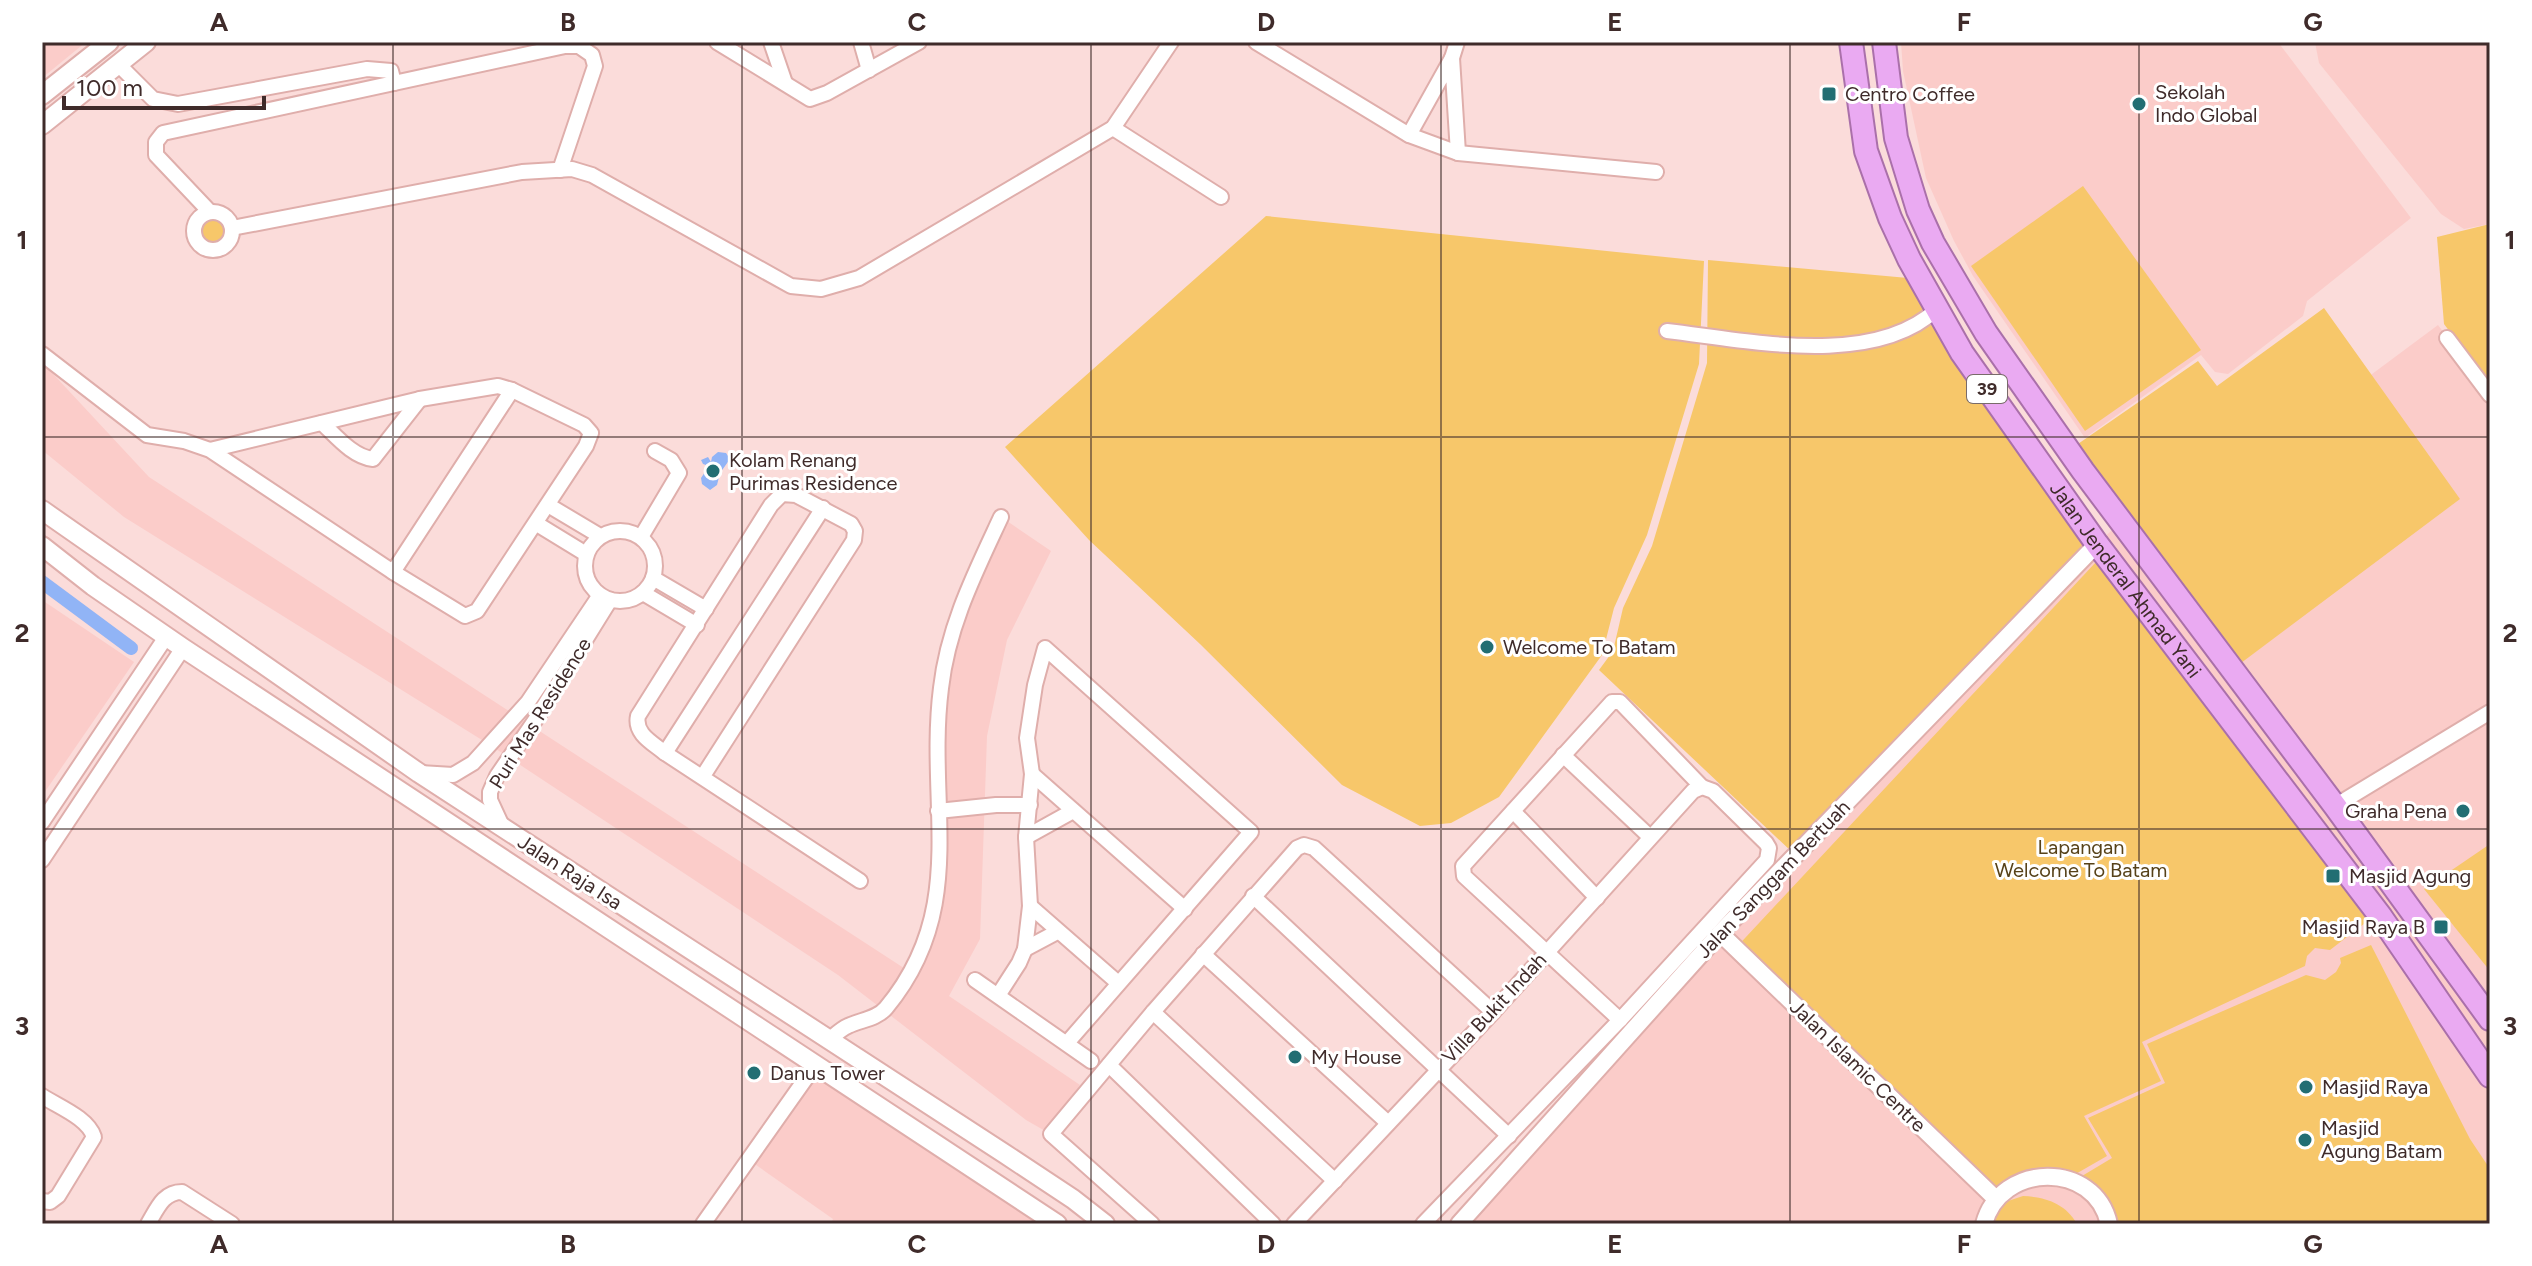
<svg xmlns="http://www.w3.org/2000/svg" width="2532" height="1266" viewBox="0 0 2532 1266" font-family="Figtree,sans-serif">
<rect width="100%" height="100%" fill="#fbdcda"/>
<g fill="#fbccc9">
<path d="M42,42h44l-44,36z"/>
<path d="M1901,42h377l133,176 -104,83 -4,15 -75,58 -13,-2 -14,-17 -116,83 -112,-162 -19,-35 -28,-63 -23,-107z"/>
<path d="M2315,42h175v182l-26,5 -23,-15 -122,-151z"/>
<path d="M2438,325l52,70v829h-1031l638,-680 55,-51 21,29z"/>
<path d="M42,362l107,115 761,495 23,-51 13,-273 55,-131 50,34 -44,89 -20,96 -7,203 -31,57 131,89 -33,47 -21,-12 -188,-145 -348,-230 -366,-228 -82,-67z"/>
<path d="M42,600l92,62 -92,134z"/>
<path d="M816,1064l241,160h-226l2,-5 -84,-59z"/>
</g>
<g fill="#f7c76a">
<path d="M2083,186l118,164 -116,81 -114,-165z"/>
<path d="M1266,216l438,45 -5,103 -52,171 -33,73 -12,47 -103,142 -48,26 -31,3 -78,-41 -142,-141 -111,-104 -84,-93z"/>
<circle cx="213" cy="232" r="12"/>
<path d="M2490,224v161l-46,-61 -7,-87z"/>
<path d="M1708,260l200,18 45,82 135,181 -296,311 -193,-182 14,-19 10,-43 29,-62 55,-183z"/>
<path d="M2324,308l136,191 -223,167 -162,-220 123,-85 19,25z"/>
<path d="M2096,562l277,355 -43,33 -15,-2 -8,8 -2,10 -163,76 19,39 -77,35 23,40 -47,27 -42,-3 -34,19 -252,-247z"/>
<path d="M2490,844v127l-66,-82z"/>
<path d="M2371,945l99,194 20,30v52l-3,3h-374l-36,-45 35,-21 -24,-40 77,-35 -18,-39 159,-69 19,5 11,-8 5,-9 -1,-5z"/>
<path d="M2023,1196c22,1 42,7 54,28h-95l23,-22z"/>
</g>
<path fill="#91b4f6" d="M718,452l8,1 4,6 -10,14 -3,12 -7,5 -8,-6 -1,-6 8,-12 -6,-2 -2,-4 7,-3 3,5 1,-5z"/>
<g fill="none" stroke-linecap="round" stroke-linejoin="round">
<path stroke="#91b4f6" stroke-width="14" d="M42,582l89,66"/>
<defs>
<g id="minor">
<path d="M717,42l93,57 17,-6 92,-51"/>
<path d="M771,42l14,41"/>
<path d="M861,42l8,28"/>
<path d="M1256,42l153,93 49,18 198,19"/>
<path d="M1452,58l5,-16"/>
<path d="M119,65l34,34 25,5 189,-35 24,2 3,12"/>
<path d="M1113,128l108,69"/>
<path d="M1409,135l43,-77 6,95"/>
<circle cx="213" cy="231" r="19"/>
<path d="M210,212l-54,-57v-13l7,-9 402,-87h14l13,9 3,11 -35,104"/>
<path d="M232,228l290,-56 50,-3 20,6 199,111 30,3 38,-11 254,-150 58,-86"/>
<path d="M1667,331c79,9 206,38 270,-22"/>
<path d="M2447,338l43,57"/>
<path d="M42,354l105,81 37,6 26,9 183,122 72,44 12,-5 109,-165 5,-13 -7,-8 -72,-35 -14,-4 -78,13 -210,51"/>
<path d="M322,423c14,13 31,34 51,36l47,-60"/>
<path d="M548,505l52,31"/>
<path d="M537,524l49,30"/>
<circle cx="620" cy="566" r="35"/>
<path d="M641,537l38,-64 -8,-13 -16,-9"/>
<path d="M393,572l119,-182"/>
<path d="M653,578l53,31"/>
<path d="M643,593l54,32"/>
<path d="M665,753l158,-245"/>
<path d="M1563,755l87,82"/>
<path d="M420,773l33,2 20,-12 55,-61 72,-107"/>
<path d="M1032,774l153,135"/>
<path d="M703,776l151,-236 1,-9 -4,-7 -55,-29 -14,-1 -11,11 -133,211c-4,18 15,27 27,37l195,128"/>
<path d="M2335,806l155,-94"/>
<path d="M938,811l58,-6h34"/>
<path d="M1513,811l84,87"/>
<path d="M42,822l124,-185"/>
<path d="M502,826l-12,-26v-8l7,-16 41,-60 72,-116"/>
<path d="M1026,837l47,-26"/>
<path d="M42,860l141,-212"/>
<path d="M1253,896l256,240"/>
<path d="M1030,906l87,76"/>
<path d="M1025,949l32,-17"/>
<path d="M1203,954l185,169"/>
<path d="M975,980l116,81"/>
<path d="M999,994l20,-31 6,-14 5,-43 -4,-69 6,-63 -5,-36 8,-53 10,-37 206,184 -184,211"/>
<path d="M1153,1012l182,169"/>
<path d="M1620,1020l-156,-144 -1,-10 149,-164h8l82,85"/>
<path d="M829,1040c6,-5 12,-11 19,-14 12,-6 29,-7 38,-18 84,-101 40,-203 55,-320 7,-62 34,-115 60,-171"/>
<path d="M1109,1065l164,159"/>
<path d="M42,1096c17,11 46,22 52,41l-36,59 -8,6 -8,-1"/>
<path d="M148,1224c9,-15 15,-32 34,-32l50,32"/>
<path d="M703,1224l113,-160"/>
<path d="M1152,1224l-101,-90 102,-122 144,-164 7,-3 10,3 179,164"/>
<path d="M1294,1224l199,-212 200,-221 9,-4 11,4 53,52 3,5 -2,12 -147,160 -197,204"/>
</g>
<g id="tertiary">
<path d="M1720,933l276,266"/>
<path d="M1459,1224l261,-291 377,-389"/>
<path d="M1984,1224c16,-62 111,-64 125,0"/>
</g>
<g id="secondary">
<path d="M42,95l67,-53"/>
<path d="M42,125l104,-83"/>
<path d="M42,510l377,263 586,381 68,45 32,25"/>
<path d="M42,546l51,40 90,62 874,576"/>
</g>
<g id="trunk">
<path id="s1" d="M1851,42l15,109 24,67 19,41 53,94 135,191 284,373 109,159"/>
<path d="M1884,42l12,96 22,72 15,33 53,90 97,138 252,335 155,213"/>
</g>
</defs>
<use href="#minor" stroke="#dfaeab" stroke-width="18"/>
<use href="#tertiary" stroke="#dfaeab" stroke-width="20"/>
<use href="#secondary" stroke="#dfaeab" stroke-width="22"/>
<use href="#trunk" stroke="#aa70aa" stroke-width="26"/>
<use href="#minor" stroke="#fff" stroke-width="14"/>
<use href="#tertiary" stroke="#fff" stroke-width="16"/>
<use href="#secondary" stroke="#fff" stroke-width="18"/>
<use href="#trunk" stroke="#eaaaf2" stroke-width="22"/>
</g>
<path fill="none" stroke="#3f2b2a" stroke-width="2" stroke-opacity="0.55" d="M393,42v1182M742,42v1182M1091,42v1182M1441,42v1182M1790,42v1182M2139,42v1182M42,437h2448M42,829h2448"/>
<g fill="#226e73" stroke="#fff" stroke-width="3">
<rect x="1821" y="86" width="16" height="16" rx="4"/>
<circle cx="2139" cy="104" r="8"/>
<circle cx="713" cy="471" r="8"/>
<circle cx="1487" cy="647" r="8"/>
<circle cx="2463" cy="811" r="8"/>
<rect x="2325" y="868" width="16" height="16" rx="4"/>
<rect x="2433" y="919" width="16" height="16" rx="4"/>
<circle cx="1295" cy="1057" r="8"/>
<circle cx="754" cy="1073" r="8"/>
<circle cx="2306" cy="1087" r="8"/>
<circle cx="2305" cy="1140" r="8"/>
</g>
<g text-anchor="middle" stroke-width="6" stroke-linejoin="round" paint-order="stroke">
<rect fill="#fff" stroke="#796b6a" stroke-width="2" x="1967" y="375" width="40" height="28" rx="6"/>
<g font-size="18" font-weight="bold" fill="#3f2b2a">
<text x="1987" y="395">39</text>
</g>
<g font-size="20" fill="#3f2b2a" stroke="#fff" text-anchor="start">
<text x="2155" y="99">Sekolah<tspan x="2155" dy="23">Indo Global</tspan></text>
<text x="1845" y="101">Centro Coffee</text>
<text x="729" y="467">Kolam Renang<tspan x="729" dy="23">Purimas Residence</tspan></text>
<text x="1503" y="654">Welcome To Batam</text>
<text x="2447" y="818" text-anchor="end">Graha Pena</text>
<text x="2349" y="883">Masjid Agung</text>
<text x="2425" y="934" text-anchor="end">Masjid Raya B</text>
<text x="1311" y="1064">My House</text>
<text x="770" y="1080">Danus Tower</text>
<text x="2322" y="1094">Masjid Raya</text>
<text x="2321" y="1135">Masjid<tspan x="2321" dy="23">Agung Batam</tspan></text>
</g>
<g font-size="20" fill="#3f2b2a" stroke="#fff">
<text dy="7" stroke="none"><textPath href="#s1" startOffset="614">Jalan Jenderal Ahmad Yani</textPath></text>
<text transform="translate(540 713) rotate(-58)" y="7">Puri Mas Residence</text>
<text transform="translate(570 872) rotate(33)" y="7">Jalan Raja Isa</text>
<text transform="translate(1773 879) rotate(-46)" y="7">Jalan Sanggam Bertuah</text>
<text transform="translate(1494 1008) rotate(-47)" y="7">Villa Bukit Indah</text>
<text transform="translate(1858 1066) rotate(44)" y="7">Jalan Islamic Centre</text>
</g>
<g font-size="20" fill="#574219" stroke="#fff">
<text x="2081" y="854">Lapangan<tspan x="2081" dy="23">Welcome To Batam</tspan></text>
</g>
</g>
<rect width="2532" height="1266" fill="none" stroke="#ffffff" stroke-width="88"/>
<path d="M64 96v12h200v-12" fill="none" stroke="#3f2b2a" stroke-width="4"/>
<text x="76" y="96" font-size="24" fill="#3f2b2a" stroke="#ffffff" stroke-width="6" paint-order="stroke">100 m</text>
<rect x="44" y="44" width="2444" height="1178" fill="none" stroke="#3f2b2a" stroke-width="3"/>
<g font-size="26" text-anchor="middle" font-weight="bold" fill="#3f2b2a">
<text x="219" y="31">A</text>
<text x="568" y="31">B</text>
<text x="917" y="31">C</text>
<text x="1266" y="31">D</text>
<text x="1615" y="31">E</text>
<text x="1964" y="31">F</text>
<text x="2313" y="31">G</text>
<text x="22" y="249">1</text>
<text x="2510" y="249">1</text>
<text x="22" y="642">2</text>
<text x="2510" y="642">2</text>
<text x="22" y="1035">3</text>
<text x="2510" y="1035">3</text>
<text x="219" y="1253">A</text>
<text x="568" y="1253">B</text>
<text x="917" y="1253">C</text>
<text x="1266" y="1253">D</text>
<text x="1615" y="1253">E</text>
<text x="1964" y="1253">F</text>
<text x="2313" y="1253">G</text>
</g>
</svg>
